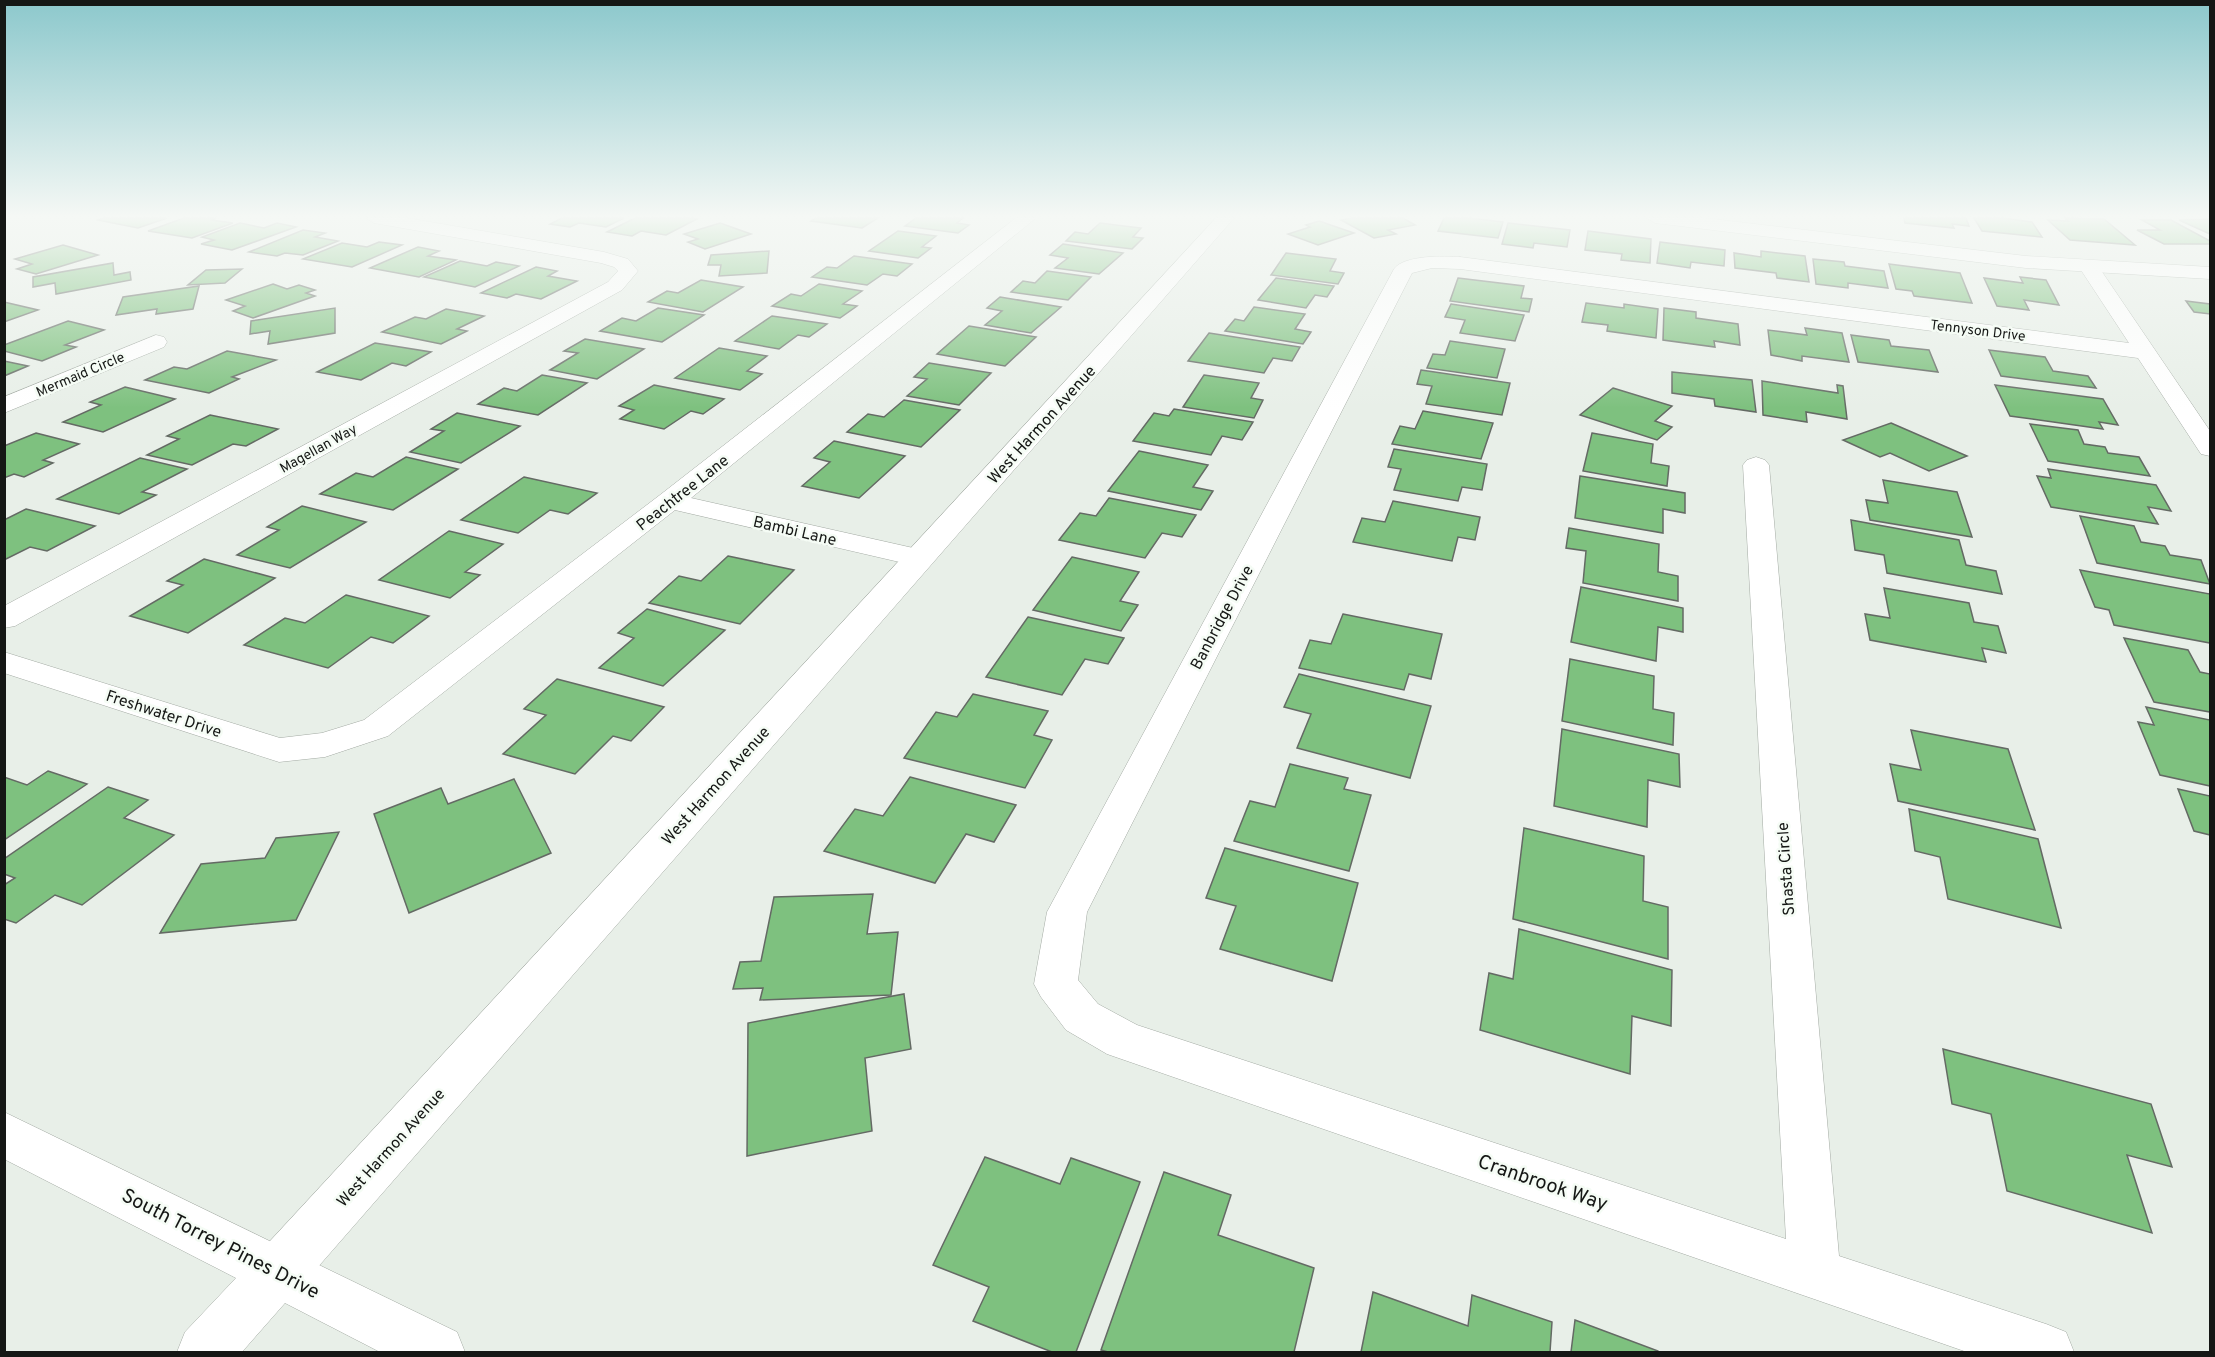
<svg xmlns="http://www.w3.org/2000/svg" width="2215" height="1357" viewBox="0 0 2215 1357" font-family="Overpass,sans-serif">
<rect width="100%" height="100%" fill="#e8efe8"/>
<g fill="#7ec17f" stroke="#646a64" stroke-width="1.5">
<path d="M103,218h64l-29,10 -40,-8z"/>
<path d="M184,218h32l-4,2 21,3 -41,15 -44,-7z"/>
<path d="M562,218h62l-18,9 -27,-4 -9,4 -20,-3z"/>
<path d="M635,218h58l4,1 -31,16 -25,-4 -9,5 -25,-4z"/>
<path d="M816,218h62l-16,10 -51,-7z"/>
<path d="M916,218h47l-6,5 12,2 -11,8 -53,-7z"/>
<path d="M1352,218h51l12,7 -27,5 8,4 -22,4 -33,-18z"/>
<path d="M1444,218h25l34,4 -5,16 -60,-7z"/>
<path d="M1904,218h62l3,8 -17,-2 2,4 -49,-5z"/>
<path d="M1974,218h29l29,4 10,15 -60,-6z"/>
<path d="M2065,218l39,1 31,26 -65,-5 -22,-20 20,1z"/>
<path d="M2210,219v15l-31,-14z"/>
<path d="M2142,220h29l39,21v3h-46l-27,-14h23z"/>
<path d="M1319,221l35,12 -36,12 -30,-11 22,-7 -4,-2z"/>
<path d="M240,223l24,5 13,-5 19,4 -64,23 -31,-6 13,-4 -12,-3z"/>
<path d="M720,223l31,11 -46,15 -17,-7 10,-3 -14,-5z"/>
<path d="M1100,223l41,5 -8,9 10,1 -11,11 -66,-8 9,-9 13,2z"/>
<path d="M1508,223l62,7 -3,17 -33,-4 -1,5 -31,-4z"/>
<path d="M303,230l22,3 -10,4 23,4 -35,14 -18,-2 -8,3 -28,-4z"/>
<path d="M898,231l38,5 -14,11 9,1 -13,10 -49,-7z"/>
<path d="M1588,231l63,8 -1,24 -29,-3 1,-6 -37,-4z"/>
<path d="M379,242l23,3 -50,22 -49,-8 39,-16 25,4z"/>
<path d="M1660,242l65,8 -1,16 -33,-4 -1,6 -33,-5z"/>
<path d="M1063,244l60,9 -24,21 -44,-6 13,-10 -18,-3z"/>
<path d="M63,245l35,10 -62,19 -19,-5 15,-5 -17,-5z"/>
<path d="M418,247l21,4 -11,5 28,4 -37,17 -49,-9z"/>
<path d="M769,251l-2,22 -48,3 2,-11h-13l3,-10z"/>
<path d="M1761,251l44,5 4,26 -32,-4 -1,-5 -41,-5 -1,-15 27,4z"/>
<path d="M1286,253l50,6 -6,12 14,2 -6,11 -67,-9z"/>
<path d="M854,256l58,8 -15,12 -14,-2 -16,11 -55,-8 15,-10 10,1z"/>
<path d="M1813,259l31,3 1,4 39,5 4,17 -40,-5v5l-32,-4z"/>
<path d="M460,261l27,5 9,-4 23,4 -44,21 -51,-10z"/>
<path d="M113,263l1,12 16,-3 1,8 -75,14 -1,-11 -22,4v-10z"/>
<path d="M1889,264l71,9 12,30 -58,-7 -2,-5 -16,-2z"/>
<path d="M536,267l21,4 -9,5 29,5 -36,18 -25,-5 -9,4 -26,-5z"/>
<path d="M242,269l-17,14 -37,2 18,-15z"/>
<path d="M1047,271l44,6 -23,23 -57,-8 12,-11 12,2z"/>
<path d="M2020,277l26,3 13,25 -35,-5 5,10 -32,-4 -13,-28 39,5z"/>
<path d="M1276,278l58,8 -7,11 -12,-2 -9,13 -48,-8z"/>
<path d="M1458,278l66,8 -3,12 11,1 -3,13 -79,-11z"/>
<path d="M701,280l42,7 -40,25 -55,-10 19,-11 11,2z"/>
<path d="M273,284l14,5 12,-4 16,5 -9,3 9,3 -62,22 -20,-7 12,-5 -19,-6z"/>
<path d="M819,284l43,7 -19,13 14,2 -17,12 -68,-12 19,-12 10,2z"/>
<path d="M199,286l-6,23 -37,5 1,-5 -41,6 7,-18z"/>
<path d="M1000,297l61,10 -30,26 -46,-8 17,-14 -15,-3z"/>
<path d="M2186,301l24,3v10l-16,-2z"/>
<path d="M4,302l34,8 -34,12z"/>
<path d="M1586,303l38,5v-4l34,5 -2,29 -49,-7 1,-6 -26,-3z"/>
<path d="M1451,304l73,11 -9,26 -55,-8 5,-13 -20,-3z"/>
<path d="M1254,307l51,7 -10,15 16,3 -8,12 -78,-13 10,-12 9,2z"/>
<path d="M335,308v25l-67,11 2,-13 -20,3 1,-13z"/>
<path d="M658,308l46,7 -42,27 -62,-11 22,-13 14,3z"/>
<path d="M1664,308l32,4v6l42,6 2,21 -26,-4 1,6 -52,-7z"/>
<path d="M446,309l38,7 -27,13 10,2 -26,13 -59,-12 33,-15 11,2z"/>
<path d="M772,316l55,8 -18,13 -11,-2 -19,14 -44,-8z"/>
<path d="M68,321l36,9 -39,15 11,2 -34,14 -38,-10v-6z"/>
<path d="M969,326l67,11 -31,29 -68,-12z"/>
<path d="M1805,328l37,5 7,29 -47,-6v5l-31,-6 -3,-25 39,5z"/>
<path d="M1209,333l91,14 -8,14 -19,-3 -9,15 -76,-12z"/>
<path d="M1851,335l38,5 2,6 38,4 9,22 -80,-10z"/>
<path d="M585,339l59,10 -47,30 -47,-9 28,-17 -14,-2z"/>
<path d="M1450,341l55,8 -8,29 -70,-10 6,-14 12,1z"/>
<path d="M375,343l56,9 -25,14 -14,-3 -31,17 -44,-8z"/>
<path d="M719,348l48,8 -20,15 15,3 -22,16 -65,-12z"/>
<path d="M1989,350l56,7 8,14 35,5 8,12 -95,-12z"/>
<path d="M227,351l49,9 -44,17 7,2 -30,14 -64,-13 29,-13 13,2z"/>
<path d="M4,361l24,5 -24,10z"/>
<path d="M929,363l62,10 -32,32 -52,-9 20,-17 -13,-2z"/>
<path d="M1421,370l89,13 -8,32 -76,-11 6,-18 -15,-2z"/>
<path d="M1672,372l80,8 4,32 -41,-6 -1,-7 -42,-6z"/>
<path d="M542,375l45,8 -49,32 -60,-11 26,-16 13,3z"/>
<path d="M1204,375l55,8 -8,15 12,2 -9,18 -71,-11z"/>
<path d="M1762,381l76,12 -1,-8 6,1 4,33 -41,-7 1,10 -44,-7z"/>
<path d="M654,385l70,14 -21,15 -12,-3 -27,18 -44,-10 14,-9 -15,-4z"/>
<path d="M1995,385l108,14 15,26 -19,-3 4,7 -93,-13z"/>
<path d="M125,387l50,12 -72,33 -40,-10 38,-17 -11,-3z"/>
<path d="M1613,388l59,18 -17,15 17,6 -15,13 -77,-25z"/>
<path d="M904,400l56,10 -39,37 -74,-15 21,-18 16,3z"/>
<path d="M1174,409l79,13 -11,18 -20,-4 -11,19 -78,-14 21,-28 15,3z"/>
<path d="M1423,411l70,12 -12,36 -89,-15 8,-18 15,3z"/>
<path d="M457,413l63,13 -59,37 -51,-11 34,-21 -13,-2z"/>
<path d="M210,415l68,14 -32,17 -13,-2 -41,21 -45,-10 32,-16 -12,-3z"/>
<path d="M1891,423l76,33 -38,15 -39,-18 -10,4 -37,-17z"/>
<path d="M2030,424l48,6 6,14 21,3 3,6 31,4 11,19 -102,-15z"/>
<path d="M36,433l43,11 -36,16 10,3 -29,14 -10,-3 -10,4v-32z"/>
<path d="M1592,433l61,11 -2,19 18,3 -2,20 -84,-15z"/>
<path d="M834,441l71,15 -46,42 -57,-12 28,-24 -16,-4z"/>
<path d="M1394,449l93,15 -5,26 -20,-3 -4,14 -64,-11 7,-21 -13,-2z"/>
<path d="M1139,451l69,14 -15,22 20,4 -12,19 -93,-19z"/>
<path d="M406,457l52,12 -65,41 -73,-16 36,-21 17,4z"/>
<path d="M140,458l47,11 -45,23 14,3 -37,19 -62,-15z"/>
<path d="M2048,469l108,16 15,26 -23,-4 10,17 -107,-17 -14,-31 14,2z"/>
<path d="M1580,476l105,17v20l-22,-4v24l-88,-15z"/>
<path d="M524,477l73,16 -29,21 -18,-4 -32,23 -57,-13z"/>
<path d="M1883,480l74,12 15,45 -102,-17 -4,-20 22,3z"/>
<path d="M1109,498l87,17 -14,22 -20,-4 -17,25 -86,-18 21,-27 16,3z"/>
<path d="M1393,501l87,16 -5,23 -17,-3 -6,24 -99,-19 9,-24 23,4z"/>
<path d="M302,506l64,16 -76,46 -53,-13 42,-25 -12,-3z"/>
<path d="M26,509l69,17 -48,25 -17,-4 -26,13v-40z"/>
<path d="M2080,516l54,10 7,16 24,4 5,9 31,5 9,24 -113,-21z"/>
<path d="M1851,520l108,20 7,25 30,6 6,23 -115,-21 -3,-18 -29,-5z"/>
<path d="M1569,528l90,16 -1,28 20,4v25l-95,-18 3,-32 -20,-3z"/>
<path d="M449,531l54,13 -38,28 15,3 -30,23 -71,-18z"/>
<path d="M728,556l66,14 -54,54 -91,-21 30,-27 22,5z"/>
<path d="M1072,557l67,15 -19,29 18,4 -17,26 -88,-21z"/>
<path d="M204,559l71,19 -87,55 -58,-17 53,-31 -16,-4z"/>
<path d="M2080,570l130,24v49l-96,-18 -5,-15 -14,-3z"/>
<path d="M1581,587l102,21v24l-25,-5 -2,34 -85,-19z"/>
<path d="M1884,588l85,15 5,19 24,4 8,27 -24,-5 4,14 -116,-22 -5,-26 25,4z"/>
<path d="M346,595l83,21 -36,27 -22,-6 -43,31 -84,-23 41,-27 20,5z"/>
<path d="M647,609l78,21 -62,56 -64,-18 35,-30 -16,-5z"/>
<path d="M1343,614l99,20 -11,45 -22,-5 -5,16 -105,-22 11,-28 21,4z"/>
<path d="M1028,617l96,21 -16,26 -23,-5 -23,36 -76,-18z"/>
<path d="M2124,638l64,12 12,22 10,2v38l-56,-10z"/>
<path d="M1570,659l84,17 -1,33 21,4 -1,32 -111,-24z"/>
<path d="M1299,674l132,32 -21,72 -113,-30 14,-34 -27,-7z"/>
<path d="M557,679l107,28 -33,34 -18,-5 -38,38 -72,-20 43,-39 -22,-6z"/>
<path d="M973,694l75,17 -14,24 18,5 -27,48 -121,-30 32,-46 21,5z"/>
<path d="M2146,707l64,13v66l-50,-11 -22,-53 16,3z"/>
<path d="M1562,729l117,25 1,33 -32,-7 -1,47 -93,-21z"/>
<path d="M1911,730l97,19 27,81 -137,-29 -8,-37 31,6z"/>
<path d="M1290,764l58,14 -4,11 27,6 -22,76 -115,-30 16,-40 25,6z"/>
<path d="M48,771l39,13 -83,56v-63l23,8z"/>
<path d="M910,777l106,28 -22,37 -28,-8 -31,49 -111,-32 31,-42 28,7z"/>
<path d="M514,779l37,74 -142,60 -35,-99 67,-26 7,16z"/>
<path d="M108,787l40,13 -24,18 50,17 -92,70 -27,-10 -39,28 -12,-4v-34l11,-7 -11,-4v-15z"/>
<path d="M2178,789l32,7v39l-16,-4z"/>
<path d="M1909,809l129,30 23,89 -113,-29 -8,-42 -25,-6z"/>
<path d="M1524,828l120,28 -1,45 25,6v52l-155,-40z"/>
<path d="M339,832l-43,88 -136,13 41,-69 64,-6 11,-20z"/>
<path d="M1225,848l133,35 -26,98 -112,-32 16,-43 -30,-8z"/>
<path d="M873,894l-6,40 31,-2 -7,63 -131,5 3,-12 -30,1 7,-27 21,-1 13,-64z"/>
<path d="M1519,929l153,41 -1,56 -39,-10 -2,58 -150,-44 9,-57 24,6z"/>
<path d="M904,994l7,55 -46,9 7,73 -125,25 1,-133z"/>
<path d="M1943,1049l208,55 21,63 -45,-12 25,78 -145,-42 -16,-77 -39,-10z"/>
<path d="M985,1157l75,27 11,-26 69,24 -64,170h-24l-79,-31 16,-34 -56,-22z"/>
<path d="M1164,1172l67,23 -13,40 96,33 -20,84h-186l-7,-2z"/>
<path d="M1373,1292l95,34 4,-31 80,27 -2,30h-189z"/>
<path d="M1575,1320l83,31v1h-87z"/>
</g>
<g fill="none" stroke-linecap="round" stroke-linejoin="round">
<defs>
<g id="minor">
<path d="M366,218h41l197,34 24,7 10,12 -16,19 -607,336 -11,2v-22l604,-324 10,-11 -4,-4 -13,-4 -227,-40z"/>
<path d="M1016,218h20l-345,280 240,54 4,6 -4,6 -10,3 -246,-57 -287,226 -63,21 -46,5 -275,-89v-21l276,86 42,-5 42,-13 296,-225z"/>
<path d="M1460,257l669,86 -50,-76 3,-4h14l114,168v25l-9,-2 -63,-96 -678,-89 -28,-1 -20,5 -325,639 -9,68 20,24 39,21 649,214 -43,-774 4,-5 9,-3 9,3 4,5 70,791 207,68 20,8 8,20h-107l-860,-298 -41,-24 -25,-33 -7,-13 13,-72 347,-643c10,-14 50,-13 66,-12z"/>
<path d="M156,335l8,2 3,5 -3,5 -160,66v-16z"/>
</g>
<g id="tertiary">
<path d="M1216,218h18l-937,1073 -19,7 -19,-7 -7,-19 7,-19z"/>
<path d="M1647,218h57l322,38 184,11v12l-184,-11 -371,-45z"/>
</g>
<path id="secondary" d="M4,1112l453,220 8,20h-85l-95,-49 -43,49h-65l8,-20 51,-54 -232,-119z"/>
</defs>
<use href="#minor" stroke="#a4aba4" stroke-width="1"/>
<use href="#tertiary" stroke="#a4aba4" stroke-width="1"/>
<use href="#secondary" stroke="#a4aba4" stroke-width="1"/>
<use href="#minor" fill="#fff" fill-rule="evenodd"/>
<use href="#tertiary" fill="#fff" fill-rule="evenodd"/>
<use href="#secondary" fill="#fff" fill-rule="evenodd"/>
</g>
<linearGradient id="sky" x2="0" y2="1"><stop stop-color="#8cc8cc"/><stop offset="0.53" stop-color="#f5f8f5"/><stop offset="1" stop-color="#f5f8f5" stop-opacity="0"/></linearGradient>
<rect width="2215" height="408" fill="url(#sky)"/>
<g text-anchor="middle" stroke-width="5" stroke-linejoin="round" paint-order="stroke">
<g font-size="14" fill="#151715" stroke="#f5fcf5">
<text transform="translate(1978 330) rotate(7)" y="5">Tennyson Drive</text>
<text transform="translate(80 374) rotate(-23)" y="5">Mermaid Circle</text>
<text transform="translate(318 448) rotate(-29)" y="5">Magellan Way</text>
</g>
<g font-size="16" fill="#151715" stroke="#f5fcf5">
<text transform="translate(1041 424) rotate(-48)" y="6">West Harmon Avenue</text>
<text transform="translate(682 492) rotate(-38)" y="6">Peachtree Lane</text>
<text transform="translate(795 530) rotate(13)" y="6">Bambi Lane</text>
<text transform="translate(1221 617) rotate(-62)" y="6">Banbridge Drive</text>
<text transform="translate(164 713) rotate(18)" y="6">Freshwater Drive</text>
<text transform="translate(715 785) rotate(-48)" y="6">West Harmon Avenue</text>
<text transform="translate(1785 869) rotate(-94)" y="6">Shasta Circle</text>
<text transform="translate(390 1147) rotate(-48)" y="6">West Harmon Avenue</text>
</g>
<g font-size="20" fill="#151715" stroke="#f5fcf5">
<text transform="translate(1543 1182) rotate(19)" y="7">Cranbrook Way</text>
<text transform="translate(221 1243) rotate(27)" y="7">South Torrey Pines Drive</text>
</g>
</g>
<rect width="2215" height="1357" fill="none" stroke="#151715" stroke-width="12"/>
</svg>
